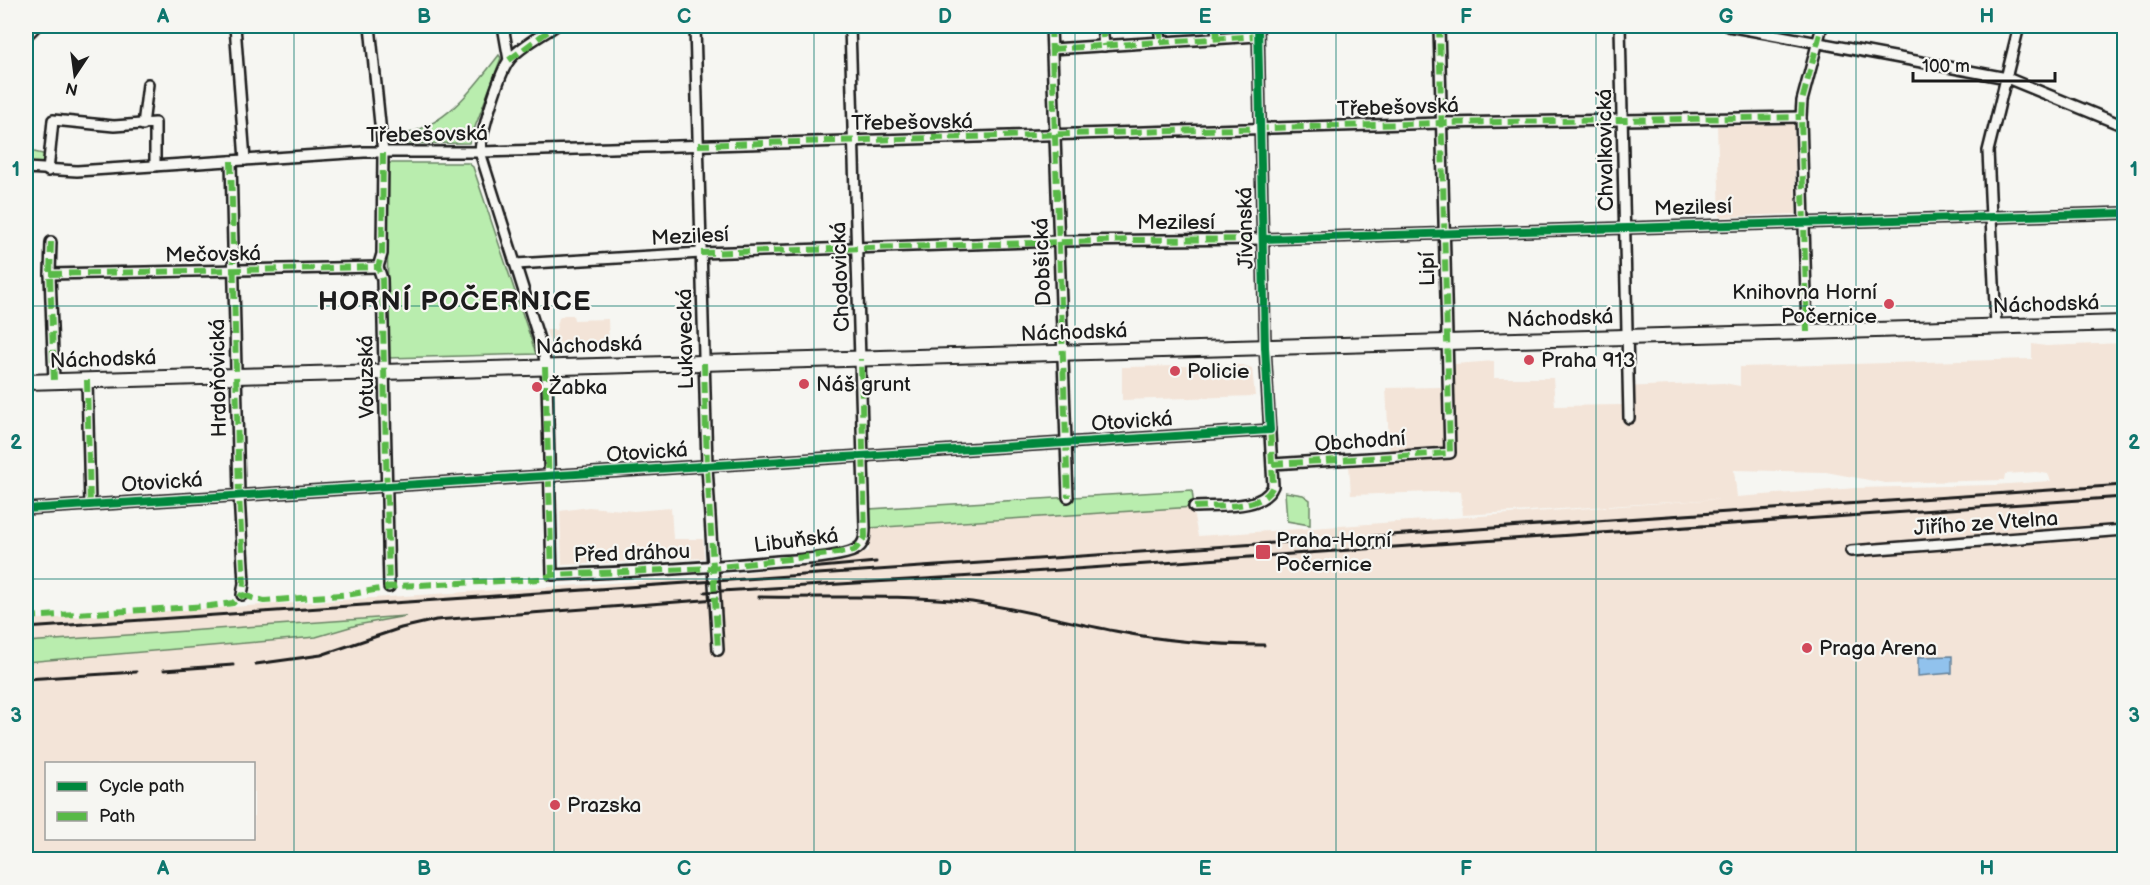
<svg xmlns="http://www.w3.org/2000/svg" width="2150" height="885" viewBox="0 0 2150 885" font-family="'Balsamiq Sans',sans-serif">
<rect width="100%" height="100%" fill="#f6f6f2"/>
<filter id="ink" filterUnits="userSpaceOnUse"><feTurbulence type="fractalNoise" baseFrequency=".0167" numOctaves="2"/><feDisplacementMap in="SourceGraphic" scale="12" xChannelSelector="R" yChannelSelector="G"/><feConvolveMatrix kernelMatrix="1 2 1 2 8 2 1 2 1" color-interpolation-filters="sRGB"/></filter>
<g filter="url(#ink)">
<g fill="#f3e4d8" fill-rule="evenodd">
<path d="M1794,124l2,90 -76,3 -3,-91z"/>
<path d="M564,315h9l1,5 34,-1 1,30 -57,1 -6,-20h10l3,-12z"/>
<path d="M2124,343v516h-2098v-197l290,-25 41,-12 46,-8 -377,25v-22l694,-44 95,-13 54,-12v-23l323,-21 6,29 521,-37 -256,16 -2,-24 -110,4 -2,-30 41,-4 -4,-73 54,-1 14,-3 1,-20 39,-3v17h59l2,28 67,-1 -1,-18 103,-4 16,3v-19l292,-8v-15l14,2zM1734,470l92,2 59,11 119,-3 1,-6 31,-2 12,2 3,7 -57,4 -138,3 -119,9zM46,764h208v74h-208z"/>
<path d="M1243,365l9,3 3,28 -133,4v-33z"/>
<path d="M589,507l45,4 37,-3 2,31h30l1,19 -142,7 -2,-54z"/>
</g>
<g fill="#b9edae" stroke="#6a8465" stroke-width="1.5">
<path d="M499,55l2,3 -32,85 -82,1v-6c55,-7 80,-42 112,-83z"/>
<path d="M26,150l21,5 -1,10 -20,-3z"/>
<path d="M387,163h81l5,4 63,187 -148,4z"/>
<path d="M1192,490l2,17 -325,21v-19z"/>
<path d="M1285,492l18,3 7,5v25l-23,-4z"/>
<path d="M406,616l-49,9 -41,12 -290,25v-20z"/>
</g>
<path fill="#91c2ed" stroke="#628099" stroke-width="1.5" d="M1952,656v17l-34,3v-19z"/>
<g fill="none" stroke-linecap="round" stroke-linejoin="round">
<defs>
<g id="minor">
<path d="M235,26l10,134"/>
<path d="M370,26l13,127 -1,101 -4,13 4,12 7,308"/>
<path d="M503,26l6,34"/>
<path d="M555,26c-14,10 -34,20 -45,33 -11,13 -29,75 -30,93l64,203 3,26 5,194c76,-3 151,-7 226,-14 18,-1 62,-3 77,-11 10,-5 10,-14 10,-23l-15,-501"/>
<path d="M695,26l12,440 11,184"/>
<path d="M1051,26l17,471"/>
<path d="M1102,26l2,20"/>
<path d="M1159,26l2,16"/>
<path d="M1216,26l1,13"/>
<path d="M1620,26l9,392"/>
<path d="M1728,26l279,52 117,48"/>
<path d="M26,36l10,-10"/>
<path d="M1052,49l206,-13"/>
<path d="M143,125l5,-41"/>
<path d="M231,161l8,334 5,88 -2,12"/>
<path d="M26,168l51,3 287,-19h116l961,-29 360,-6"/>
<path d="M48,171l5,-51 61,6 41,-3v43"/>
<path d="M51,242l-1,32 4,107"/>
<path d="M516,264l185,-11 358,-12 204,-2 861,-26"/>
<path d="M50,274l328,-7"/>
<path d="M1996,327l-8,-176 31,-125"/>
<path d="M1807,332l-6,-215 1,-16 20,-75"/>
<path d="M87,380l3,125"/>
<path d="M1272,464l178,-11 -11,-427"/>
<path d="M1194,507c23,-2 69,4 79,-21l-8,-139 -7,-321"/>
<path d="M26,509l1244,-79"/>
<path d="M1851,551l273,-21"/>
</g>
<path id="secondary" d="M26,382l2098,-59"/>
</defs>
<use href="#minor" stroke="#1c1c1c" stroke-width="14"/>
<use href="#secondary" stroke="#1c1c1c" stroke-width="18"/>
<use href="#minor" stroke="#f6f6f2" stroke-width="9"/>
<use href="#secondary" stroke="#f6f6f2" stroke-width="14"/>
<g stroke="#1c1c1c" stroke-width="3">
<path d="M810,568l66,-6"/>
<path d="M705,592l253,-15 1166,-80"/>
<path d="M759,597c71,1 143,-3 213,5 48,7 96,20 143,29 49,10 99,14 149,14"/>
<path d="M26,628l2098,-143"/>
<path d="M256,664l65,-9 80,-27 35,-8 281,-21"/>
<path d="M164,670l69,-5"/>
<path d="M26,679l110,-7"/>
</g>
<g stroke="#58b947" stroke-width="6" stroke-dasharray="12 6" stroke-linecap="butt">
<path d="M1051,26l17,471"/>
<path d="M1102,26l2,20"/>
<path d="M1159,26l2,16"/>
<path d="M1216,26l1,13"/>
<path d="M1052,49l206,-13"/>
<path d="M509,60l46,-34"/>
<path d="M698,145l743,-22 360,-6"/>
<path d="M383,153l-1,101 -4,13 4,12 7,308"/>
<path d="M231,161l8,334 5,88 -2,12"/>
<path d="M51,242l-1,32 4,107"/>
<path d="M701,253l432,-13 135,-1"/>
<path d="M50,274l328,-7"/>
<path d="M1807,332l-6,-215 1,-16 20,-75"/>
<path d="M704,363l3,103 11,184"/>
<path d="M545,367l7,208"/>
<path d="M87,380l3,125"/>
<path d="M1272,464l178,-11 -11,-427"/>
<path d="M1194,507c23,-2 69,4 79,-21l-3,-60"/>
<path d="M242,595l22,6 88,-7 45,-8 145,-7 10,-4 161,-7 141,-17 11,-14 -4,-178"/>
<path d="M26,617l184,-11 23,-3 9,-8"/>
</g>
<defs>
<g id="cycleway">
<path d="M1263,239l861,-26"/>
<path d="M26,509l1244,-79 -5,-83 -7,-321"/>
</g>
</defs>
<use href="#cycleway" stroke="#f6f6f2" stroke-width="11"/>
<use href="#cycleway" stroke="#00873e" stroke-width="8"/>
</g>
</g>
<path fill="none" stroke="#0f766e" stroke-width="1.5" stroke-opacity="0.55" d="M294,26v834M554,26v834M814,26v834M1075,26v834M1336,26v834M1596,26v834M1856,26v834M26,306h2098M26,579h2098"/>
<g fill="#d1495b" stroke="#f6f6f2" stroke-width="2">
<circle cx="1889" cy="304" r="6"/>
<circle cx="1529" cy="360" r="6"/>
<circle cx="1175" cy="371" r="6"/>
<circle cx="804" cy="384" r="6"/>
<circle cx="537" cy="387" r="6"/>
<rect x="1255" y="544" width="16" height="16" rx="3"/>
<circle cx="1807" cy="648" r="6"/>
<circle cx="555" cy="805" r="6"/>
</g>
<g text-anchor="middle" stroke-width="4.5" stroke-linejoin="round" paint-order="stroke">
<g font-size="21" fill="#1c1c1c" stroke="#f6f6f2">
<text transform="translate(1398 107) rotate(-2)" y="7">Třebešovská</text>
<text transform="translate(912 122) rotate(-1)" y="7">Třebešovská</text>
<text transform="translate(427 134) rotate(-1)" y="7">Třebešovská</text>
<text transform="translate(1605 150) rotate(-91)" y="7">Chvalkovická</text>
<text transform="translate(1693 207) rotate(-2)" y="7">Mezilesí</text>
<text x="1176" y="229">Mezilesí</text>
<text transform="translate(1245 228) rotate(-91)" y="7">Jívanská</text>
<text transform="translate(690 236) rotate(-3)" y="7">Mezilesí</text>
<text transform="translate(213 254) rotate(-1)" y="7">Mečovská</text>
<text transform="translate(1042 262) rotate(-92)" y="7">Dobšická</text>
<text transform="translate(1427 269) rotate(-91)" y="7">Lipí</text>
<text transform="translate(840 277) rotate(-92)" y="7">Chodovická</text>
<text transform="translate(2046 304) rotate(-2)" y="7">Náchodská</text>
<text transform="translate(1560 318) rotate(-2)" y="7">Náchodská</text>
<text transform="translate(1074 332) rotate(-2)" y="7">Náchodská</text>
<text transform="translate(685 339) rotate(-91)" y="7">Lukavecká</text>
<text transform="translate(589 345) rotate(-2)" y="7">Náchodská</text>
<text transform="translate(103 359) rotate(-2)" y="7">Náchodská</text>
<text transform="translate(366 377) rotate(-91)" y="7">Votuzská</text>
<text transform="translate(218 378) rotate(-91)" y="7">Hrdoňovická</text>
<text transform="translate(1132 421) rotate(-4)" y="7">Otovická</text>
<text transform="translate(1360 441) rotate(-4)" y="7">Obchodní</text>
<text transform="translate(647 452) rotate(-4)" y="7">Otovická</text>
<text transform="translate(162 482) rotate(-4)" y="7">Otovická</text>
<text transform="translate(1986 523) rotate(-4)" y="7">Jiřího ze Vtelna</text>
<text transform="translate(796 540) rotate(-7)" y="7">Libuňská</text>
<text transform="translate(632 553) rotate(-2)" y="7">Před dráhou</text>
</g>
<g font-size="21" fill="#1c1c1c" stroke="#f6f6f2" text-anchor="start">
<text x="1877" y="299" text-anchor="end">Knihovna Horní<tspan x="1877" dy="24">Počernice</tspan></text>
<text x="1541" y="367">Praha 913</text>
<text x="1187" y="378">Policie</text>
<text x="816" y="391">Náš grunt</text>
<text x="549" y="394">Žabka</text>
<text x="1276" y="547">Praha-Horní<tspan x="1276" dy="24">Počernice</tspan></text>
<text x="1819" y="655">Praga Arena</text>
<text x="567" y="812">Prazska</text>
</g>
<g font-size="27" font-weight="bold" letter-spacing="1.5" fill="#1c1c1c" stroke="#f6f6f2">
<text x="455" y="310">HORNÍ POČERNICE</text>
</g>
</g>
<rect width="2150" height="885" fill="none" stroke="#f6f6f2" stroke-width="66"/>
<rect x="45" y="762" width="210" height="78" fill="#f6f6f2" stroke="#9f9f9c" stroke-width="1.5"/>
<rect x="57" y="782" width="30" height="9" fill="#00873e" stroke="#9f9f9c" stroke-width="1.5"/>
<text x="99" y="792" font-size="18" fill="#1c1c1c">Cycle path</text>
<rect x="57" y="812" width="30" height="9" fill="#58b947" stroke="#9f9f9c" stroke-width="1.5"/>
<text x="99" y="822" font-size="18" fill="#1c1c1c">Path</text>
<g transform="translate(75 75) rotate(193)" stroke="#f6f6f2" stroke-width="4.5" paint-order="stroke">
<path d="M0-4.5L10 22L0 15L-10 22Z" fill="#1c1c1c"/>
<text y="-9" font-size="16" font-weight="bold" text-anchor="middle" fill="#1c1c1c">N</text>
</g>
<path d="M1913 72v9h142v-9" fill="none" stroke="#1c1c1c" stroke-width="3"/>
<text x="1922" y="72" font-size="18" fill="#1c1c1c" stroke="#f6f6f2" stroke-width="4.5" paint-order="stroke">100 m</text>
<rect x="33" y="33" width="2084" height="819" fill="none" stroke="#0f766e" stroke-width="2"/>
<g font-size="20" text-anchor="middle" font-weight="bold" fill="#0f766e">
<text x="163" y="23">A</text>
<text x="424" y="23">B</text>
<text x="684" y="23">C</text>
<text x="945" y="23">D</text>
<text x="1205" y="23">E</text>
<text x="1466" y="23">F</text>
<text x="1726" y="23">G</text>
<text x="1987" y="23">H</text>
<text x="16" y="176">1</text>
<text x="2134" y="176">1</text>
<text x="16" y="449">2</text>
<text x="2134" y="449">2</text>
<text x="16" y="722">3</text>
<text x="2134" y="722">3</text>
<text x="163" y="875">A</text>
<text x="424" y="875">B</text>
<text x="684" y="875">C</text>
<text x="945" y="875">D</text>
<text x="1205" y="875">E</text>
<text x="1466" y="875">F</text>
<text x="1726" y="875">G</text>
<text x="1987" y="875">H</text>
</g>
</svg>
